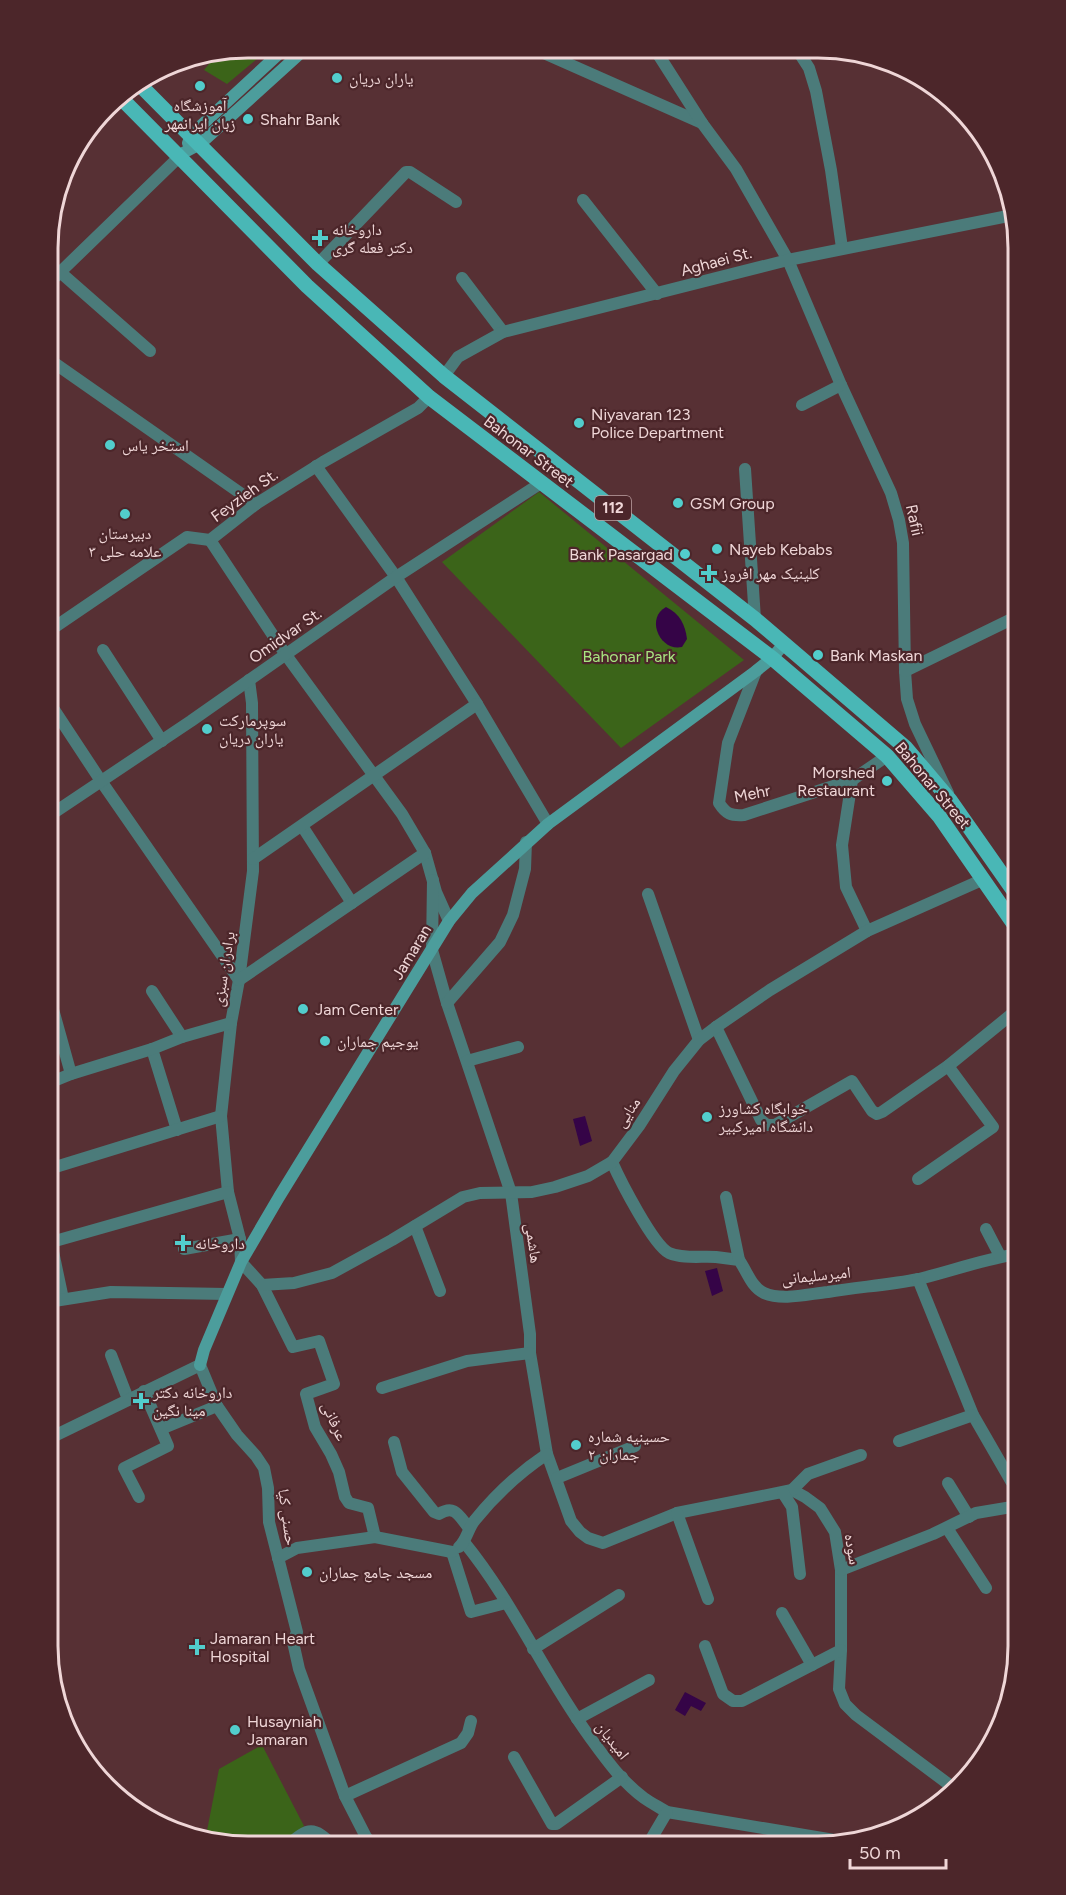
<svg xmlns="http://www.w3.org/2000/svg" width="1066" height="1895" viewBox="0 0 1066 1895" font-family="Figtree,'Noto Naskh Arabic',sans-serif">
<rect width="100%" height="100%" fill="#573034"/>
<g fill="#3b6419">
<path d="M248,48h22l-43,36 -23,-14 13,-16z"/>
<path d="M539,492l205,168 -123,88 -179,-186z"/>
<path d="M262,1745l42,81 -23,19h-59l-17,-4 14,-72z"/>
</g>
<g fill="#350447">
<path d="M666,607c14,7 19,17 21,32l-5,8c-22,5 -37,-29 -16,-40z"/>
<path d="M585,1116l7,25 -12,5 -7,-27z"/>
<path d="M717,1268l6,23 -11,5 -7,-25z"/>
<path d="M685,1692l21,11 -5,8 -10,-5 -6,10 -10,-6z"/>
</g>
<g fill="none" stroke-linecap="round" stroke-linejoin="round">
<g stroke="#4b7b7a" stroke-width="12">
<path d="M537,50l165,73"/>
<path d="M656,51l46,72 34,46 52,91 53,125 50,108 8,27 4,23 2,128 2,28 8,25 33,69"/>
<path d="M798,51l11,17 7,23 15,79 11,78"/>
<path d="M583,200l74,94"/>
<path d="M318,264l88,-92h4l46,30"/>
<path d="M60,272l90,79"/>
<path d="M462,278l41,54"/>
<path d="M50,282l129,-125"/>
<path d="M50,360l206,144"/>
<path d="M444,376l14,-19 45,-25 285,-72 225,-45"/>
<path d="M802,405l39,-20"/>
<path d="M316,466l80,111 81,127 71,120"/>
<path d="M745,469l10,150"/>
<path d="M210,540l76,115 116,159 23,39 11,39 13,29"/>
<path d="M49,631l138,-94 23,3 46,-36 67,-42 95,-54 11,-11"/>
<path d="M103,650l59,91"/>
<path d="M756,671l-28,72 -9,60c7,11 12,13 25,12l108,-35 35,-24"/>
<path d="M905,671l113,-55"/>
<path d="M249,680l3,23 1,168 -14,109 -8,43 -10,93 7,76 12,47 1,23 21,23 31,62 26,-6 15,43 -28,10 9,33 16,27 8,18 6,25 4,6 19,5 7,29"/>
<path d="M49,702l52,79 138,199"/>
<path d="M852,780l-10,65 4,42 21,44"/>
<path d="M49,816l142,-95 205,-144 145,-94"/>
<path d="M302,826l50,77"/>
<path d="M253,859l224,-155"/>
<path d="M433,880l-1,70 15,53 64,190 19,141v19l17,101 24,67 9,11 8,6 15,5 74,-30 115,-23 13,7 15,11 15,24 6,38v80l-2,39 6,15 11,11 99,74"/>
<path d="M648,894l51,146"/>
<path d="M239,980l186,-127"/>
<path d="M152,991l30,46"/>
<path d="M49,995l22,79"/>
<path d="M447,1003l53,-61 13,-27 12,-46 1,-27"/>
<path d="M716,1027l45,93 6,5h8l77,-44 20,30 5,3 5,-2 66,-46 70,-57"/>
<path d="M152,1049l25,81"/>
<path d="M467,1061l51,-14"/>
<path d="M49,1083l22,-9 81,-25 30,-12 49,-14"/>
<path d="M612,1162c8,18 41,83 57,91 14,6 32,3 47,4 8,1 15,2 23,3 8,11 12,27 25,33 18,8 44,1 64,-1 30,-5 61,-7 91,-13 33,-8 65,-20 99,-25"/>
<path d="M49,1169l172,-53"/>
<path d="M918,1179l75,-52 -45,-61"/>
<path d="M726,1197l13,63"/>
<path d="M415,1226l25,65"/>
<path d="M986,1229l14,27"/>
<path d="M51,1242l12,57"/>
<path d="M48,1243l180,-51"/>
<path d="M184,1249l56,-10"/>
<path d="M918,1279l55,136 38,66 7,8"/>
<path d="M262,1285l32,-2 38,-10 60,-33 71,-43 17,-4 52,-1 23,-5 33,-11 24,-14 27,-36 35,-55 25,-31 17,-13 54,-37 97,-59 117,-52"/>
<path d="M48,1302l63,-10 116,2"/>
<path d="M111,1355l17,44"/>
<path d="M382,1388l85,-27 63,-8"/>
<path d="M161,1429l56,-23"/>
<path d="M48,1439l152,-74 17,41 20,29 19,21 8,12 4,20 1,34 28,110 -4,10 6,27 46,127 21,41 8,9"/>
<path d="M899,1441l74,-26"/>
<path d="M394,1442l8,30 32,40 5,2c16,-10 20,2 30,14"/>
<path d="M557,1478l78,-32"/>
<path d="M948,1483l21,34"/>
<path d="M792,1490l16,-16 53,-19"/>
<path d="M783,1493l9,14 8,67"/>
<path d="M139,1497l-15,-29 44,-22 -24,-55"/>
<path d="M677,1513l31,86"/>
<path d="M947,1528l39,60"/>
<path d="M464,1542c49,60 80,132 125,194 16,22 32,45 55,62 7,5 15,9 23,14l179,30"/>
<path d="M459,1547c8,-7 9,-19 16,-27 21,-26 45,-48 72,-66"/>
<path d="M452,1552l19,60 35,-9"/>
<path d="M278,1558l19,-10 78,-11 77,15"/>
<path d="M841,1570l92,-36 43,-21 42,-7"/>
<path d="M782,1613l30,52"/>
<path d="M705,1646l18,48 10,7h9l99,-51"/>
<path d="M533,1649l86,-54"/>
<path d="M577,1719l72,-39"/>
<path d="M514,1757l38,67h4l66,-47"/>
<path d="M117,1792l6,9"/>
<path d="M345,1796l116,-53 7,-10 3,-12"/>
<path d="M288,1845c21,-18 25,-19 46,1"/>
<path d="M647,1846l20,-34"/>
</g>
<g stroke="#4c9d9c" stroke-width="12">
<path d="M188,143l3,-8 94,-87"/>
<path d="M183,153l17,-9 106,-96"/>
<path d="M200,1365l4,-15 37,-88 38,-65 170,-276 23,-28 76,-69 208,-153 16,-13 12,-14"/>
</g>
<g stroke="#49b7b6" stroke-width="15">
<path d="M139,84l179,180 126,112 311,243 151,129 44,52 68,97"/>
<path d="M119,96l188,190 122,111 343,261 115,98 52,60 79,114"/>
</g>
</g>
<g fill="#52cdcc" stroke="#4c262a" stroke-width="2">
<circle cx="337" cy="78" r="6"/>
<circle cx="200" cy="86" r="6"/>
<circle cx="248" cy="119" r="6"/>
<path d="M317 229h6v6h6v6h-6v6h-6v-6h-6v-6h6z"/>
<circle cx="579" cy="423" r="6"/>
<circle cx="110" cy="445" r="6"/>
<circle cx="678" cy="503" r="6"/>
<circle cx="125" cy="514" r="6"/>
<circle cx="717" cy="549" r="6"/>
<circle cx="685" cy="554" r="6"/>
<path d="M706 564h6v6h6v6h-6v6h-6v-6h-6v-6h6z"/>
<circle cx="818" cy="655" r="6"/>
<circle cx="207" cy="729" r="6"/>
<circle cx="887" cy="781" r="6"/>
<circle cx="303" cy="1009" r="6"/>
<circle cx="325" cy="1041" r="6"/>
<circle cx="707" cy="1117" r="6"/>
<path d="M180 1234h6v6h6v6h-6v6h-6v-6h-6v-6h6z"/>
<path d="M138 1392h6v6h6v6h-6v6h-6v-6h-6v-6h6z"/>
<circle cx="576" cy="1445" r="6"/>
<circle cx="307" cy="1572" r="6"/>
<path d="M194 1638h6v6h6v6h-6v6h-6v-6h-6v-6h6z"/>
<circle cx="235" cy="1730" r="6"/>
</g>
<g text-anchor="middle" stroke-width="4.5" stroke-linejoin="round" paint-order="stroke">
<rect fill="#4c262a" stroke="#bea1a3" stroke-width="1.5" x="595" y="496" width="36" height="24" rx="4.5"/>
<g font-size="15" font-weight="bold" fill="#efd6d7">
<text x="613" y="513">112</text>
</g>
<g font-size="16" fill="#efd6d7" stroke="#4c262a" text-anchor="start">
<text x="349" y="84">یاران دریان</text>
<text x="200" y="111" text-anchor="middle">آموزشگاه<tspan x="200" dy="18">زبان ایرانمهر</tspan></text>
<text x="260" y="125">Shahr Bank</text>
<text x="332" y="235">داروخانه<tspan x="332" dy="18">دکتر فعله گری</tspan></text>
<text x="591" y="420">Niyavaran 123<tspan x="591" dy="18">Police Department</tspan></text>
<text x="122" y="451">استخر یاس</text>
<text x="690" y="509">GSM Group</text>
<text x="125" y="539" text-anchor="middle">دبیرستان<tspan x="125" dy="18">علامه حلی ۳</tspan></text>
<text x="729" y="555">Nayeb Kebabs</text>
<text x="673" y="560" text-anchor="end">Bank Pasargad</text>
<text x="722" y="579">کلینیک مهر افروز</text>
<text x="830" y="661">Bank Maskan</text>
<text x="219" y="726">سوپرمارکت<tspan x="219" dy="18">یاران دریان</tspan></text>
<text x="875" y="778" text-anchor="end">Morshed<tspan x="875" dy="18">Restaurant</tspan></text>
<text x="315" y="1015">Jam Center</text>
<text x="337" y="1047">یوجیم جماران</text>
<text x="719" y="1114">خوابگاه کشاورز<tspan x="719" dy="18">دانشگاه امیرکبیر</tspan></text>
<text x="195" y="1249">داروخانه</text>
<text x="153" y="1398">داروخانه دکتر<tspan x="153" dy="18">مینا نگین</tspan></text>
<text x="588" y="1442">حسینیه شماره<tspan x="588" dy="18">۲ جماران</tspan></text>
<text x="319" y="1578">مسجد جامع جماران</text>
<text x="210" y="1644">Jamaran Heart<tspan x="210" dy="18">Hospital</tspan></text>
<text x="247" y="1727">Husayniah<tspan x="247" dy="18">Jamaran</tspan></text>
</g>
<g font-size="16" fill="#efd6d7" stroke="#4c262a">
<text transform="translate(716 261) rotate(-15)" y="6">Aghaei St.</text>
<text transform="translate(529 451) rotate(37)" y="6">Bahonar Street</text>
<text transform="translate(244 495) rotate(-36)" y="6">Feyzieh St.</text>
<text transform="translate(915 520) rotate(78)" y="6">Rafii</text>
<text transform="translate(285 635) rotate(-35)" y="6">Omidvar St.</text>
<text transform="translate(933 785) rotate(50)" y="6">Bahonar Street</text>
<text transform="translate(752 793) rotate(-11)" y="6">Mehr</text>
<text transform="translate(411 952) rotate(-59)" y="6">Jamaran</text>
<text transform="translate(223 969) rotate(-81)" y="6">برادران سبزی</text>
<text transform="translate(627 1112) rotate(-56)" y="6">منایی</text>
<text transform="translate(534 1243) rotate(82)" y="6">هاشمی</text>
<text transform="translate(816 1275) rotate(-6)" y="6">امیرسلیمانی</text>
<text transform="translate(335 1421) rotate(66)" y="6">عرفانی</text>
<text transform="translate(288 1517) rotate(82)" y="6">حسنی کیا</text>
<text transform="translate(853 1549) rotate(80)" y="6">سوده</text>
<text transform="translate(613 1740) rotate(52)" y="6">امیدیان</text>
</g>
<g font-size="16" fill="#a8e580" stroke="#4c262a">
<text x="629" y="662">Bahonar Park</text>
</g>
</g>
<path d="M0 0H1066V1895H0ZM248 58H818A190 190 0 0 1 1008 248V1646A190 190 0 0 1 818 1836H248A190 190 0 0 1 58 1646V248A190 190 0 0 1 248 58Z" fill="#4c262a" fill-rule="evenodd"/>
<path fill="none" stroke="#efd6d7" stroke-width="3" d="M248 58H818A190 190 0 0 1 1008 248V1646A190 190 0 0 1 818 1836H248A190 190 0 0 1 58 1646V248A190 190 0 0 1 248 58Z"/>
<path d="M850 1859v9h96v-9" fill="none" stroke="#efd6d7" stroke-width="3"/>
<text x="859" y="1859" font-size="18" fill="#efd6d7" stroke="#4c262a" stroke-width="4.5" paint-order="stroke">50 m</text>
</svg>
